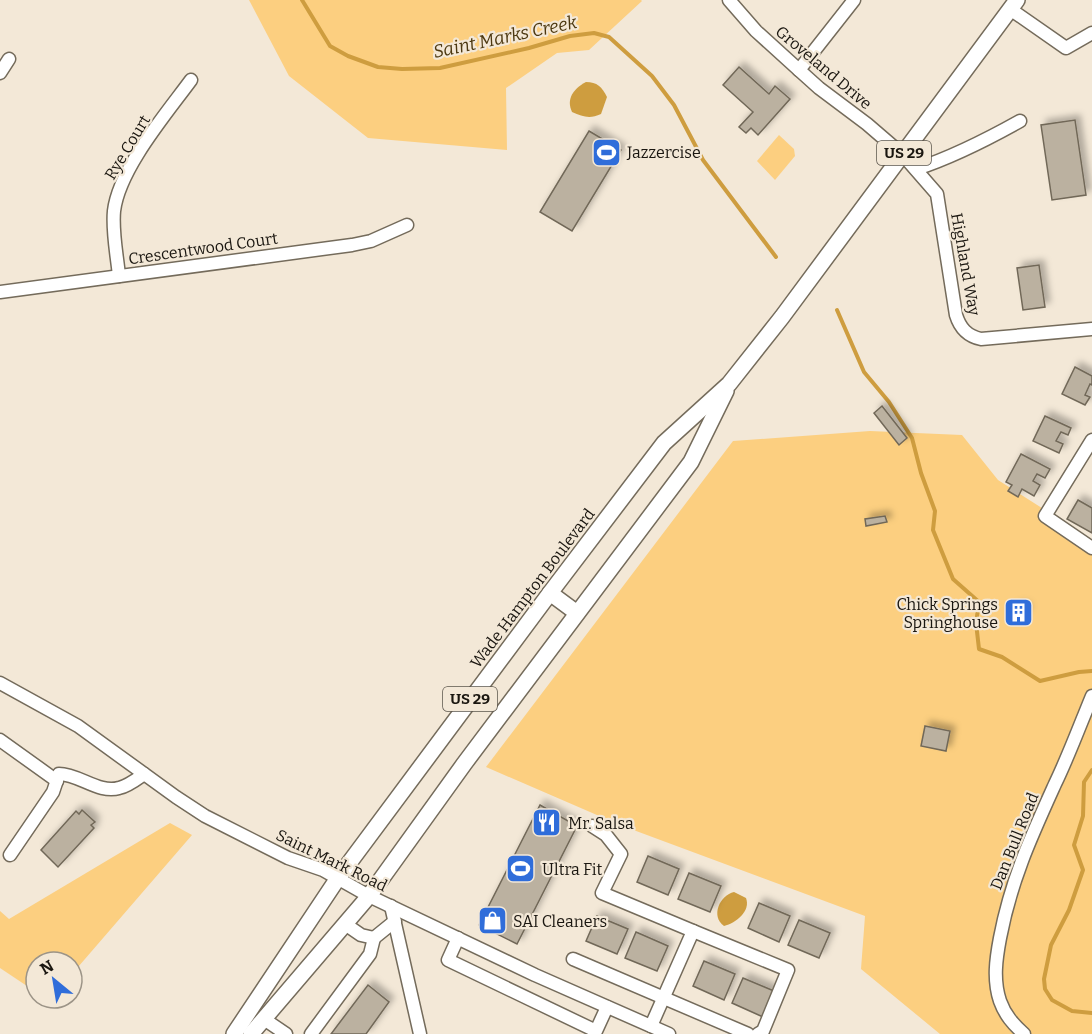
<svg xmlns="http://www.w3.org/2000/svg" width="1092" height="1034" viewBox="0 0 1092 1034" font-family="Bitter,serif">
<defs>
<filter id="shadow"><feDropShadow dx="5" dy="-5" stdDeviation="3" flood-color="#0004"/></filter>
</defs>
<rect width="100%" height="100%" fill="#f3e8d7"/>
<g fill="#fccf80">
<path d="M249,0h392l1,1 -53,49 -32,3 -51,35 1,62 -139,-12 -79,-62z"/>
<path d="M779,135l15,14 1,7 -20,24 -18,-19z"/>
<path d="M870,431l92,4 36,45 94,60v494h-152l-79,-65 4,-53 -245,-91 -134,-58 247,-326z"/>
<path d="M170,823l22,12 -120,139v-12h-36v30l-36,-24v-57l9,8z"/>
</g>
<g fill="#ce9d3f">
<path d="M586,82c11,0 16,5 21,15l-6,17c-11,5 -18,3 -29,-2 -6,-13 1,-23 14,-30z"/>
<path d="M734,892l12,6c5,13 -10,25 -22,28 -14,-10 -4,-31 10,-34z"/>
</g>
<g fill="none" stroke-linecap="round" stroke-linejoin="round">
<g stroke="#ce9d3f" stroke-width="4">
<path d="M302,0l28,46 18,10 30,11 24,2 38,-1 89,-20 41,-12 24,-3 15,4 43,39 22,29 29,55 73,97"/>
<path d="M837,310l27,62 25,30 23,36 9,35 14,38 -2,19 20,49 26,23 -3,21 3,26 23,8 38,24 39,-9 13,-1"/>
<path d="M1092,770l-8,12 -1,34 -9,29 9,25 -14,40 -18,35 -7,34 1,10 7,11 20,11 20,2"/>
</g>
</g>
<g fill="#bbb1a0" stroke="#716858" stroke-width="1.5" filter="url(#shadow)">
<path d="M739,67l30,27 6,-8 15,13 -32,36 -7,-7 -5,5 -7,-6 14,-15 -30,-27z"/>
<path d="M1075,120l11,75 -34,5 -11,-75z"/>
<path d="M589,131l32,19 -49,81 -32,-19z"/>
<path d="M1039,265l6,42 -22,3 -6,-42z"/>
<path d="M1075,367l17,9v9l-2,-1 -5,11 5,2 -5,8 -23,-11z"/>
<path d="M882,406l25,32 -8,7 -25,-32z"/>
<path d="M1045,416l26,12 -3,7 -7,-3 -5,9 7,3 -4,9 -26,-12z"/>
<path d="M1021,454l29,15 -5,9 -8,-4 -4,7 7,4 -6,11 -12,-7 -4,8 -10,-6 4,-6 -6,-3z"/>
<path d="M1078,500l14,8v25l-25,-14z"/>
<path d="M885,516l2,6 -21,4 -1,-7z"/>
<path d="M1016,607l9,1v6l-4,3h-5l-3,-5z"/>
<path d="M925,726l25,5 -4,20 -25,-5z"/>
<path d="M540,805l37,21 -60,118 -38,-19z"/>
<path d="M82,810l13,12 -4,3 3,3 -36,39 -17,-17 35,-39 3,3z"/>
<path d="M648,856l31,13 -11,26 -31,-13z"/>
<path d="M689,873l32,13 -11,26 -32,-13z"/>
<path d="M759,903l31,13 -11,26 -31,-14z"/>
<path d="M597,916l31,13 -11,25 -31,-13z"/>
<path d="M799,920l31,13 -11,25 -31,-13z"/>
<path d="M636,932l32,14 -11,25 -32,-13z"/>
<path d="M704,961l31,13 -11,26 -31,-14z"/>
<path d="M743,978l31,13 -11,26 -31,-14z"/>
<path d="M368,985l21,17 -23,32h-35z"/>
</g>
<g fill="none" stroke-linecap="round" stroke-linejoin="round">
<defs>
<g id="minor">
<path d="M729,0l27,31 43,39 20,18 48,36 36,31 34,39 19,121c4,13 11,21 25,24l111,-10"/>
<path d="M1010,9l56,39 26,-15"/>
<path d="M799,70l55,-70"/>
<path d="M0,73l9,-14"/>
<path d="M916,169c37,-12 70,-29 104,-48"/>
<path d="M119,276c-2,-21 -7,-44 -5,-65 5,-42 52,-97 77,-131"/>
<path d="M0,292l352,-47 19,-4 36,-16"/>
<path d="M1092,440l-47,76 47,32"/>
<path d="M0,683l78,43 98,71 29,19 83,42 35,12 46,26 166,79 134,59"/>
<path d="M0,740l57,41"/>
<path d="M592,826l14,9 15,19 -19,39 91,38 -42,95"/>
<path d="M10,855l43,-63 6,-18c20,0 40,20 60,14 9,-2 18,-9 25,-14"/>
<path d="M391,906l29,128"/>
<path d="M345,924l16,11 13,3 21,-17"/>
<path d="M693,931l95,39 -25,61 -5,3"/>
<path d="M458,938l-10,22 148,71 11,-24"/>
<path d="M573,959l175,75"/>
<path d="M264,1019l22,15"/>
<path d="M311,1034l59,-80 4,-16"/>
<path d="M1024,1034c-11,-10 -19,-19 -24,-33 -7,-21 -4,-42 0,-63 11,-58 31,-101 55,-154 14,-29 25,-59 37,-88"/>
</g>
<g id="major">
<path d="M550,593l27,20"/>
<path d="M234,1034l104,-156 212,-285 114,-150 65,-59 53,-67 235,-317"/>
<path d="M251,1034l118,-138 95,-132 227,-302 35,-71"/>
</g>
</defs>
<use href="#minor" stroke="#746b5b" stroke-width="15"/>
<use href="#major" stroke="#746b5b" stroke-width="18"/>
<use href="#minor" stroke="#fff" stroke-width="12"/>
<use href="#major" stroke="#fff" stroke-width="15"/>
</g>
<defs>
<symbol id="stadium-square" viewBox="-11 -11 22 22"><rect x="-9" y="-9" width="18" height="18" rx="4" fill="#2f6dda" stroke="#f3e8d7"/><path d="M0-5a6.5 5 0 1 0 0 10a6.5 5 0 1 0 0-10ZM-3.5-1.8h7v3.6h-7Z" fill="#fff"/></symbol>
<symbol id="building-square" viewBox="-11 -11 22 22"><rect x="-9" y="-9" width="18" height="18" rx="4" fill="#2f6dda" stroke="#f3e8d7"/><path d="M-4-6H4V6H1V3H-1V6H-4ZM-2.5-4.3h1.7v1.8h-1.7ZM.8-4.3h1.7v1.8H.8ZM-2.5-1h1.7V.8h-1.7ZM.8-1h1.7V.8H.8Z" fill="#fff"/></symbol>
<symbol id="restaurant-square" viewBox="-11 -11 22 22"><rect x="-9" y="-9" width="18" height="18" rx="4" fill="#2f6dda" stroke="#f3e8d7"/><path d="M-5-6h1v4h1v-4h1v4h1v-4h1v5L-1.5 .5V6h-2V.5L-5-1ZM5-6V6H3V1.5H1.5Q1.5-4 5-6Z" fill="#fff"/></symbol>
<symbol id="shop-square" viewBox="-11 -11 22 22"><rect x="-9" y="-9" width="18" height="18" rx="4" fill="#2f6dda" stroke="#f3e8d7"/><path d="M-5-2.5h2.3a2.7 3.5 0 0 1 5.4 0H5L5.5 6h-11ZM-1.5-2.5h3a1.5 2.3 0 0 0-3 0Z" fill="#fff"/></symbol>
</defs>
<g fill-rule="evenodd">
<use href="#stadium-square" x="590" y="136" width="33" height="33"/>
<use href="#building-square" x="1002" y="596" width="33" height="33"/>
<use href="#restaurant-square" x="530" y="806" width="33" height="33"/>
<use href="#stadium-square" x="504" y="852" width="33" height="33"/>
<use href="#shop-square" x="476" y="904" width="33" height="33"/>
</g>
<g text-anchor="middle" stroke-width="4.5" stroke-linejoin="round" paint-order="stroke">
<g fill="#f3e8d7" stroke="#5b554c" stroke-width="1.5">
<rect x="877" y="141" width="54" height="24" rx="4.5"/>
<rect x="443" y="687" width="54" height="24" rx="4.5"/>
</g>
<g font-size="15" font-weight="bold" fill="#1a1610">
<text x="904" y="158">US 29</text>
<text x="470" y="704">US 29</text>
</g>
<g font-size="16" fill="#1a1610" stroke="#f3e8d7">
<text transform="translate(824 67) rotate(40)" y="6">Groveland Drive</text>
<text transform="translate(127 147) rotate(-59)" y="6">Rye Court</text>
<text transform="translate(203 248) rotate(-8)" y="6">Crescentwood Court</text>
<text transform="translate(966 264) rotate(80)" y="6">Highland Way</text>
<text transform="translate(532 588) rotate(-53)" y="6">Wade Hampton Boulevard</text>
<text transform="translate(1014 841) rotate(-68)" y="6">Dan Bull Road</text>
<text transform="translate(332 860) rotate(26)" y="6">Saint Mark Road</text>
</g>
<g font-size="16" fill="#1a1610" stroke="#f3e8d7" text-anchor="start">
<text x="627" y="158">Jazzercise</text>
<text x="998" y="610" text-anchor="end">Chick Springs<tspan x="998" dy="18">Springhouse</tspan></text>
<text x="568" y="829">Mr. Salsa</text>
<text x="542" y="875">Ultra Fit</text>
<text x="513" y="927">SAI Cleaners</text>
</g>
<g font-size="18" font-style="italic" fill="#4c3810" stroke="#f3e8d7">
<text transform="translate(505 37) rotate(-12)" y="6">Saint Marks Creek</text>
</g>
</g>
<g transform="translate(54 980) rotate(330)"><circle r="28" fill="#f3e8d7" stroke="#9c9487" stroke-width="1.5"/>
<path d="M0-4.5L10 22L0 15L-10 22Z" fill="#2f6dda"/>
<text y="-9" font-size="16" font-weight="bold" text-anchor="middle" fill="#1a1610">N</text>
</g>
</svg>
